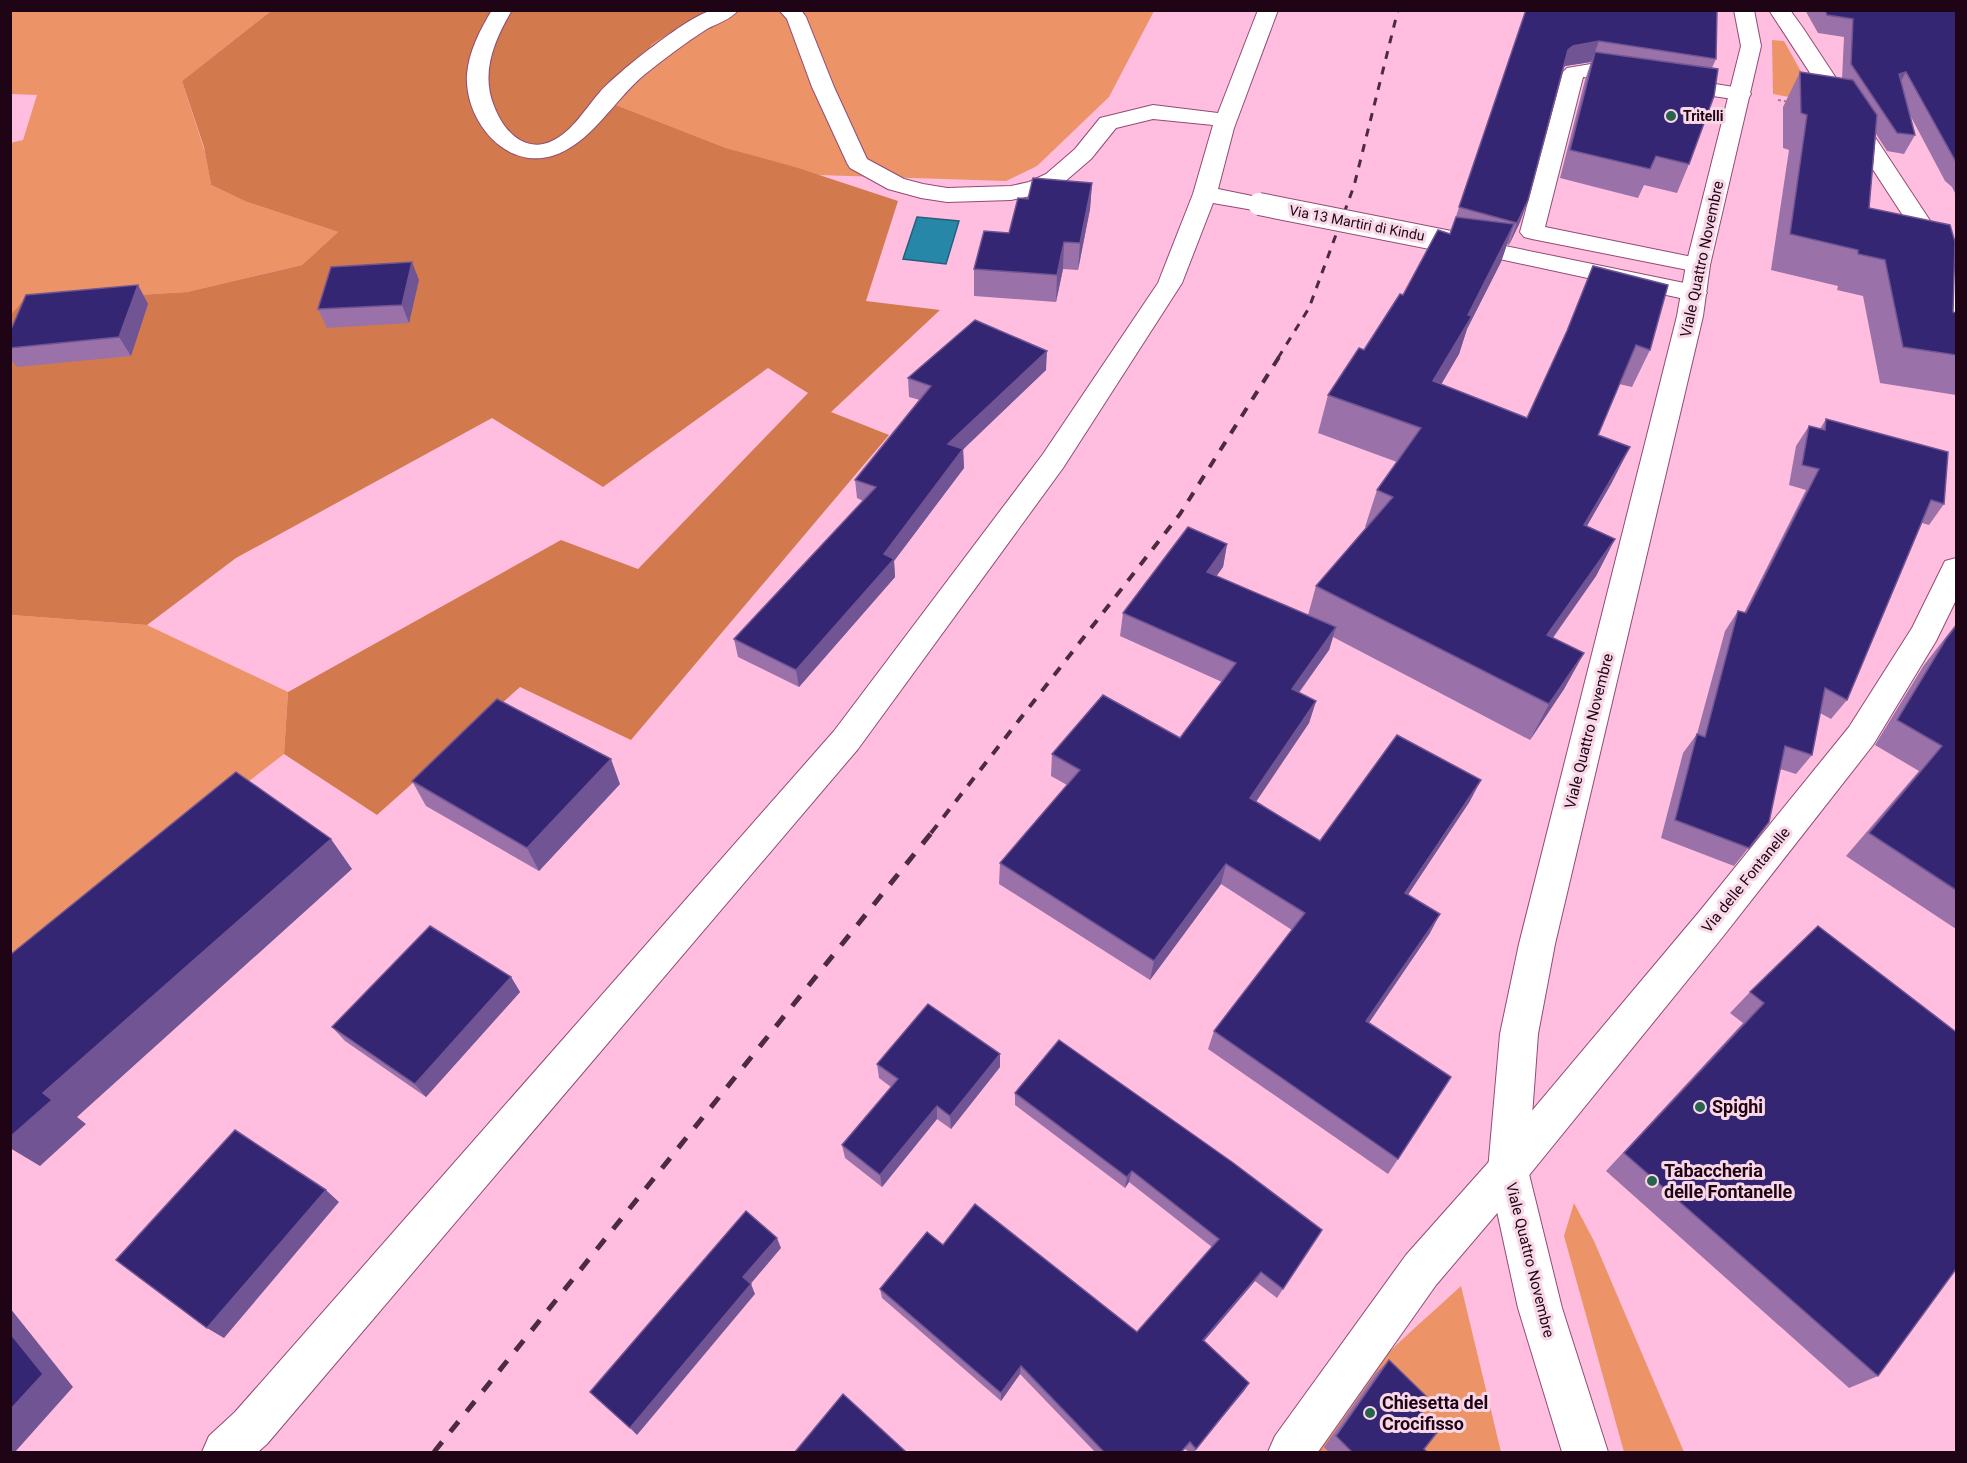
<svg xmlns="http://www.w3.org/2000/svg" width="1967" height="1463" viewBox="0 0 1967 1463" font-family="Roboto,sans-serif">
<rect width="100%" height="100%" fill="#ffbee0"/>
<g fill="#ec9368">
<path d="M11,11h260l-89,70 23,71 6,33 36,17 91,30 -36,33 -115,27 -164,10 -12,14 -1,-173 13,-3 14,-45 -26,-1z"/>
<path d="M706,11h448l-45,86 -72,69 -31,15 -188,-6 -92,-27 -110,-43 36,-61z"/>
<path d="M1772,40l12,1 34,61 -45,-8z"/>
<path d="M11,615l136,10 141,67 -4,62 -273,211z"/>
<path d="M1574,1203l20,38 90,211h-60l-60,-216z"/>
<path d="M1461,1286l40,166h-196c35,-61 104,-118 156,-166z"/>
</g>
<path fill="#d27a4e" d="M271,11h435l-54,33 -36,61 110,43 69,19 103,34 -32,100 74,9 -109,102 58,23 -258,305 -111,-53 -143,128 -93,-61 4,-62 273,-152 77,29 170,-176 -40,-25 -165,119 -111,-69 -256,140 -89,67 -136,-10 -1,-299 12,-14 165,-10 115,-27 36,-33 -91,-30 -36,-17 -7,-38 -22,-66z"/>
<path fill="#2787a9" stroke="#24607c" stroke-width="1.5" d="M917,217l42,4 -13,43 -43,-5z"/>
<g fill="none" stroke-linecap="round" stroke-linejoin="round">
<defs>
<g id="street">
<path d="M492,10h20c-17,29 -32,62 -18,96 9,24 30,48 58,35 21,-10 33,-32 48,-49 17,-19 87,-75 110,-81 8,-2 19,-1 28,-1 -6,9 -22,14 -31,19 -22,14 -43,30 -63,46 -31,26 -53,69 -92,81 -48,14 -88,-37 -85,-82 2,-23 13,-44 25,-64z"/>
<path d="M779,10h22l5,7 28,70 33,72 37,20 19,5 24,4 64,-2 18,-4 17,-8 29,-25 25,-31 53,-13 65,8 40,-103h20l-44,118 -16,61 49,10 4,5 -4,5 -8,2 -46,-8 -31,80 -119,185 -205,281 -591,695 -9,8h-56l7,-16 26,-24 599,-681 209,-277 115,-171 35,-89 20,-69 -60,-6 -37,9 -25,31 -29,25 -18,9 -33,7 -64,2 -26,-4 -33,-9 -38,-21 -3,-5 -35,-76 -25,-68z"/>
<path d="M1769,10h21l13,18 149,226 4,15v51l-9,-2 -4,-6 -15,-58z"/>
<path d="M1591,64l149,24 8,1 3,5 -3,5 -8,1 -157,-23 -38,150 162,33 3,5 -3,5 -9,2 -166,-33 -8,-2 -4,-5 43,-160 4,-4z"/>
<path d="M1476,240l218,45 9,3 4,5 -4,5 -9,3 -227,-49 -3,-5 3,-5z"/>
<path d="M1956,558v42l-20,41 -63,104 -148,189 -203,250 -86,101 -118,167h-50l7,-16 131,-181 88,-99 205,-244 150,-185 63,-99 33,-67z"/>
</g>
<path id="secondary" d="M1734,10h20l7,36 -51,219 -7,51 -148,628 -17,90 -10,136 34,138 46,144h-46l-44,-144 -30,-138 12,-136 19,-90 158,-628 9,-51 55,-219z"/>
</defs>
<use href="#street" stroke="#914b73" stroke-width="2"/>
<use href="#secondary" stroke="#914b73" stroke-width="2"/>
<path stroke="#aa7893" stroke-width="2" stroke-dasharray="3 3" stroke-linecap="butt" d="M1778,100l11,2"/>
<use href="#street" fill="#fff" fill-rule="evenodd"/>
<use href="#secondary" fill="#fff" fill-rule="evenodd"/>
<path stroke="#4d2b3f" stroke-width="3" stroke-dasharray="8 8" stroke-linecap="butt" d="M1278,358l31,-50 45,-122 44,-176"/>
<path stroke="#4d2b3f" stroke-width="4" stroke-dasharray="10 10" stroke-linecap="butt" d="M931,833l249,-319 99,-157"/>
<path stroke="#4d2b3f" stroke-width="5" stroke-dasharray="13 13" stroke-linecap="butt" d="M434,1452l498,-620"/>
<defs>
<path id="street-bridge" d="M1259,204l217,43"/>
</defs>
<use href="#street-bridge" stroke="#914b73" stroke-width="24" stroke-linecap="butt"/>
<use href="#street-bridge" stroke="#fff" stroke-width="22"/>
</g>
<g fill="#9a72a9">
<path d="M1526,10l190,49 -4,9 -23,96 -12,29 -33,-8 -6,13 -78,-20 25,-98 6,-18 -26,4 -2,3 -35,131 -8,22 -11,23 -2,-1 -6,18 -34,67 -8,25 -18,30 86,34 37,-78 29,-74 57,84 -18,37 -13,-3 -21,51 32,12 -19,37 -24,42 28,13 -19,37 -43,62 31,15 -20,36 -34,51 -197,-103 -4,13 -30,43 17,8 -7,22 -53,79 64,39 150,-40 -62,93 22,39 -61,90 29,136 -10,15 -180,-125 6,-18 78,-101 -71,-46 -71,96 -151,-96 1,-21 67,-78 -16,-9 1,-22 128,-16 42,-56 -102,-46 3,-23 104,-69 -4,23 -7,9 92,39 8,-29 51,-58 -2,-1 12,-37 20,-28 -79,-29 10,-38 36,-45 39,-55 47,-61z"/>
<path d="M1805,10h151v185l-4,-8 -7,-6 -35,-66 5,20 -11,19 -17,-3 -11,-17 -7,74 84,104 3,1v82l-76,-12 -17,-87 -26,-6 1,-4 -67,-16 18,-120 -6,-2v-41l17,-35 42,7 2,-42 -26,-4z"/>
<path d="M1092,183l-2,26 -12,61 -15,-1 -7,33 -82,-6v-27l35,-36 19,-34z"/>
<path d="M419,280l-10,43 -82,5 -9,-19z"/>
<path d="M138,285l10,19 -17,52 -114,11 -7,-9v-26z"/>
<path d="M1046,370l-83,79 1,19 -70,93 1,16 -96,110 -61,-30 -4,-18 129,-138 -6,-3 -2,-18 65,-80 -11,-3 -1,-19z"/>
<path d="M1826,419l118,85 -15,21 -7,-2 -75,177 -16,19 -11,-6 -8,42 -16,19 -16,-5 -11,53 -35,44 -73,-28 22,-85 14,-19 28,-103 13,-20 6,2 62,-123 -17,-5 7,-39 13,-20 11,3z"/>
<path d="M1956,624v305l-110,-73 73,-85 -44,-26 49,-80z"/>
<path d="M412,781l208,3 -81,87 -113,-65z"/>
<path d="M511,977l9,15 -94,105 -81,-56 -13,-14z"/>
<path d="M1750,992l206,40 -78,344 -29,12 -243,-217 137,-148 -13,-10z"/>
<path d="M877,1064l123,3 -49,62 -14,-10 -55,68 -37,-29 -3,-13 49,-58 -12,-9z"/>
<path d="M1015,1093l307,137 -45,68 -22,-17 -51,60 45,42 -55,69h-5l-4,-3 -3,3h-87l-75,-78 -19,27 -119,-103 -2,-9 63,-44 194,87 75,-85 -83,-65 -4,6 -110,-83z"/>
<path d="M1389,1360l27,47 8,42 3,3h-98l-5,-5 52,-74z"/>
</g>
<g fill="#715493">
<path d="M1599,41l-8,21 -26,4 -4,5 7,-21 5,-4z"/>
<path d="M1906,72l-10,18 3,-16z"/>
<path d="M1092,183l-2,26 -12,61 2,-27z"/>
<path d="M1528,200l-8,22 -11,23 8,-22z"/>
<path d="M1514,224l-13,38 -34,67 -8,25 -38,65 12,-38 35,-66z"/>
<path d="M1064,242l-1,27 -7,33 1,-27z"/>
<path d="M412,262l7,18 -10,43 -7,-18z"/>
<path d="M138,285l10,19 -17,52 -12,-19z"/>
<path d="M1047,351l-1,19 -97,93 -1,-19z"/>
<path d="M1630,447l-19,37 -45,78 18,-37z"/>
<path d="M963,449l1,19 -70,93 1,16 -96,110 -3,-17z"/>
<path d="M1615,539l-19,37 -67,95 18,-36z"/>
<path d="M1227,544l-4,23 -20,28 4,-23z"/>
<path d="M1336,627l-7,23 -44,61 7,-22z"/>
<path d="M1584,653l-20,36 -34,51 19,-36z"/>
<path d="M1316,701l-7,22 -65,96 6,-21z"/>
<path d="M611,759l9,25 -81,87 -12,-23z"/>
<path d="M1481,780l-11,21 -74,112 9,-20z"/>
<path d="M331,839l21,30 -275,248 9,7 -46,42 -30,-18v-11l33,-44z"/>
<path d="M1226,864l-5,20 -71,96 4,-19z"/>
<path d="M1440,914l-10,19 -73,107 9,-19z"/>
<path d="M511,977l9,15 -94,105 -11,-13z"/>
<path d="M1000,1054v13l-49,62 -1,-13z"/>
<path d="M937,1106v13l-55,68 -2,-12z"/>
<path d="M1132,1171l-3,11 -4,6 2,-11z"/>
<path d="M326,1190l13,12 -115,136 -17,-10z"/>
<path d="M777,1238l4,10 -33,39 -5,-10z"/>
<path d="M1261,1272l-6,9 -57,67 5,-8z"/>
<path d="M751,1284l4,10 -118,141 -7,-7z"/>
<path d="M10,1308l63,79 -58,65h-5z"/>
<path d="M1021,1366l-1,8 -19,27v-8z"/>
<path d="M1249,1383l-5,8 -51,61 3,-3z"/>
</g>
<g fill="#342672" stroke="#715493" stroke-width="1.5">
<path d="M1526,10h191l-1,49 -117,-18 -26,5 -5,4 -40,150 -11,23 -58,-16z"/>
<path d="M1825,10h131v152l-50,-90 -7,2 16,61 -18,-2 -46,-69 2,-45 -26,-4z"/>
<path d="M1595,52l123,17 -4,27 -25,68 -33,-8 -6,13 -80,-19z"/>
<path d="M1800,72l53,8 24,35 -8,93 81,17 5,17 -2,70 3,1v42l-53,-8 -18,-87 -27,-6v-4l-68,-16 17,-119 -6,-2z"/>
<path d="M1033,178l59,5 -12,60 -16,-1 -7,33 -83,-6 10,-38 25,2 9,-35 10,1z"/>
<path d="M1456,217l58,7 -46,91 4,1 -39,65 94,37 40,-87 26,-65 75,19 -18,65 -14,-5 -38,90 32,12 -46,78 31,14 -68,96 37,18 -35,51 -233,-118 77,-89 -16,-7 44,-62 -93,-33 31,-47 5,2 36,-56 3,1 35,-65 12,4z"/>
<path d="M412,262l-10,43 -84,4 13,-42z"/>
<path d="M138,285l-19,52 -109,11v-16l16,-37z"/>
<path d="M975,320l72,31 -99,93 15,5 -79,105 10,5 -98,111 -62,-31 142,-152 -21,-7 76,-94 -23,-8z"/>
<path d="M1826,419l122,33 -4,52 -13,-4 -84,200 -22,-12 -13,67 -27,-9 -16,76 -20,26 -74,-28 22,-86 8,3 33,-126 8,2 73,-144 -17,-4 7,-39 16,4z"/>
<path d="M1188,527l39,17 -20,28 129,55 -44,62 24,12 -66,97 70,43 77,-106 84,45 -76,113 35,21 -74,107 85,56 -53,82 -184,-128 91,-118 -79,-49 -72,97 -154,-98 80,-93 -28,-16 51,-59 77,43 56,-75 -113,-50z"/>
<path d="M1956,626v264l-87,-57 73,-87 -45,-26 49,-81z"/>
<path d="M497,699l114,60 -84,89 -115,-67z"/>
<path d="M236,772l95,67 -288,254 9,7 -42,37v-182z"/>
<path d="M430,926l81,51 -96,107 -83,-57z"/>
<path d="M1818,926l138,106v237l-78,107 -254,-223 140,-150 -14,-11z"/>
<path d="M928,1004l72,50 -50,62 -13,-10 -57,69 -38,-30 56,-66 -21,-15z"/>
<path d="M1059,1040l173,122 90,68 -39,59 -22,-17 -58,68 46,43 -53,66 -6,-7 -9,10h-77l-83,-86 -20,27 -121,-104 47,-57 16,13 32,-41 162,128 82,-93 -87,-68 -5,6 -112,-84z"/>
<path d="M235,1130l91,60 -119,138 -91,-68z"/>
<path d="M746,1211l31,27 -34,39 8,7 -121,144 -40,-36z"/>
<path d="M10,1333l33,41 -33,36z"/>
<path d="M1389,1360l37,36 -10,11 23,23 -15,19 3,3h-75l-16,-16z"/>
<path d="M843,1394l63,58h-111z"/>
</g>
<g fill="#28634e" stroke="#f8d7e7" stroke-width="2">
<circle cx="1671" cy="116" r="6"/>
<circle cx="1700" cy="1107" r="6"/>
<circle cx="1652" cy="1181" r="6"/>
<circle cx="1370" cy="1413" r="6"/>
</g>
<g text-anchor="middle" stroke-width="6" stroke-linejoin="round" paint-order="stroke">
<g font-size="14" font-weight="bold" fill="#1e0414" stroke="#f8d7e7" text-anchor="start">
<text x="1683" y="121">Tritelli</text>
</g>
<g font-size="14" fill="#1e0414" stroke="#f8d7e7">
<text transform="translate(1357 223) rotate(11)" y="5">Via 13 Martiri di Kindu</text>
</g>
<g font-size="15" fill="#1e0414" stroke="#f8d7e7">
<text transform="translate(1702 259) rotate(-78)" y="5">Viale Quattro Novembre</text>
<text transform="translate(1589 731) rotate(-76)" y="5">Viale Quattro Novembre</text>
<text transform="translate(1746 880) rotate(-51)" y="5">Via delle Fontanelle</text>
<text transform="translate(1530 1260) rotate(76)" y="5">Viale Quattro Novembre</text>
</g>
<g font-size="18" font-weight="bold" fill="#1e0414" stroke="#f8d7e7" text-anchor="start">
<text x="1712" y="1113">Spighi</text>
<text x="1664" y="1177">Tabaccheria<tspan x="1664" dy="21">delle Fontanelle</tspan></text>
<text x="1382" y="1409">Chiesetta del<tspan x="1382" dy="21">Crocifisso</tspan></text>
</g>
</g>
<rect width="1967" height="1463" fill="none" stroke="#1e0414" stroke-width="24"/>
</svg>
